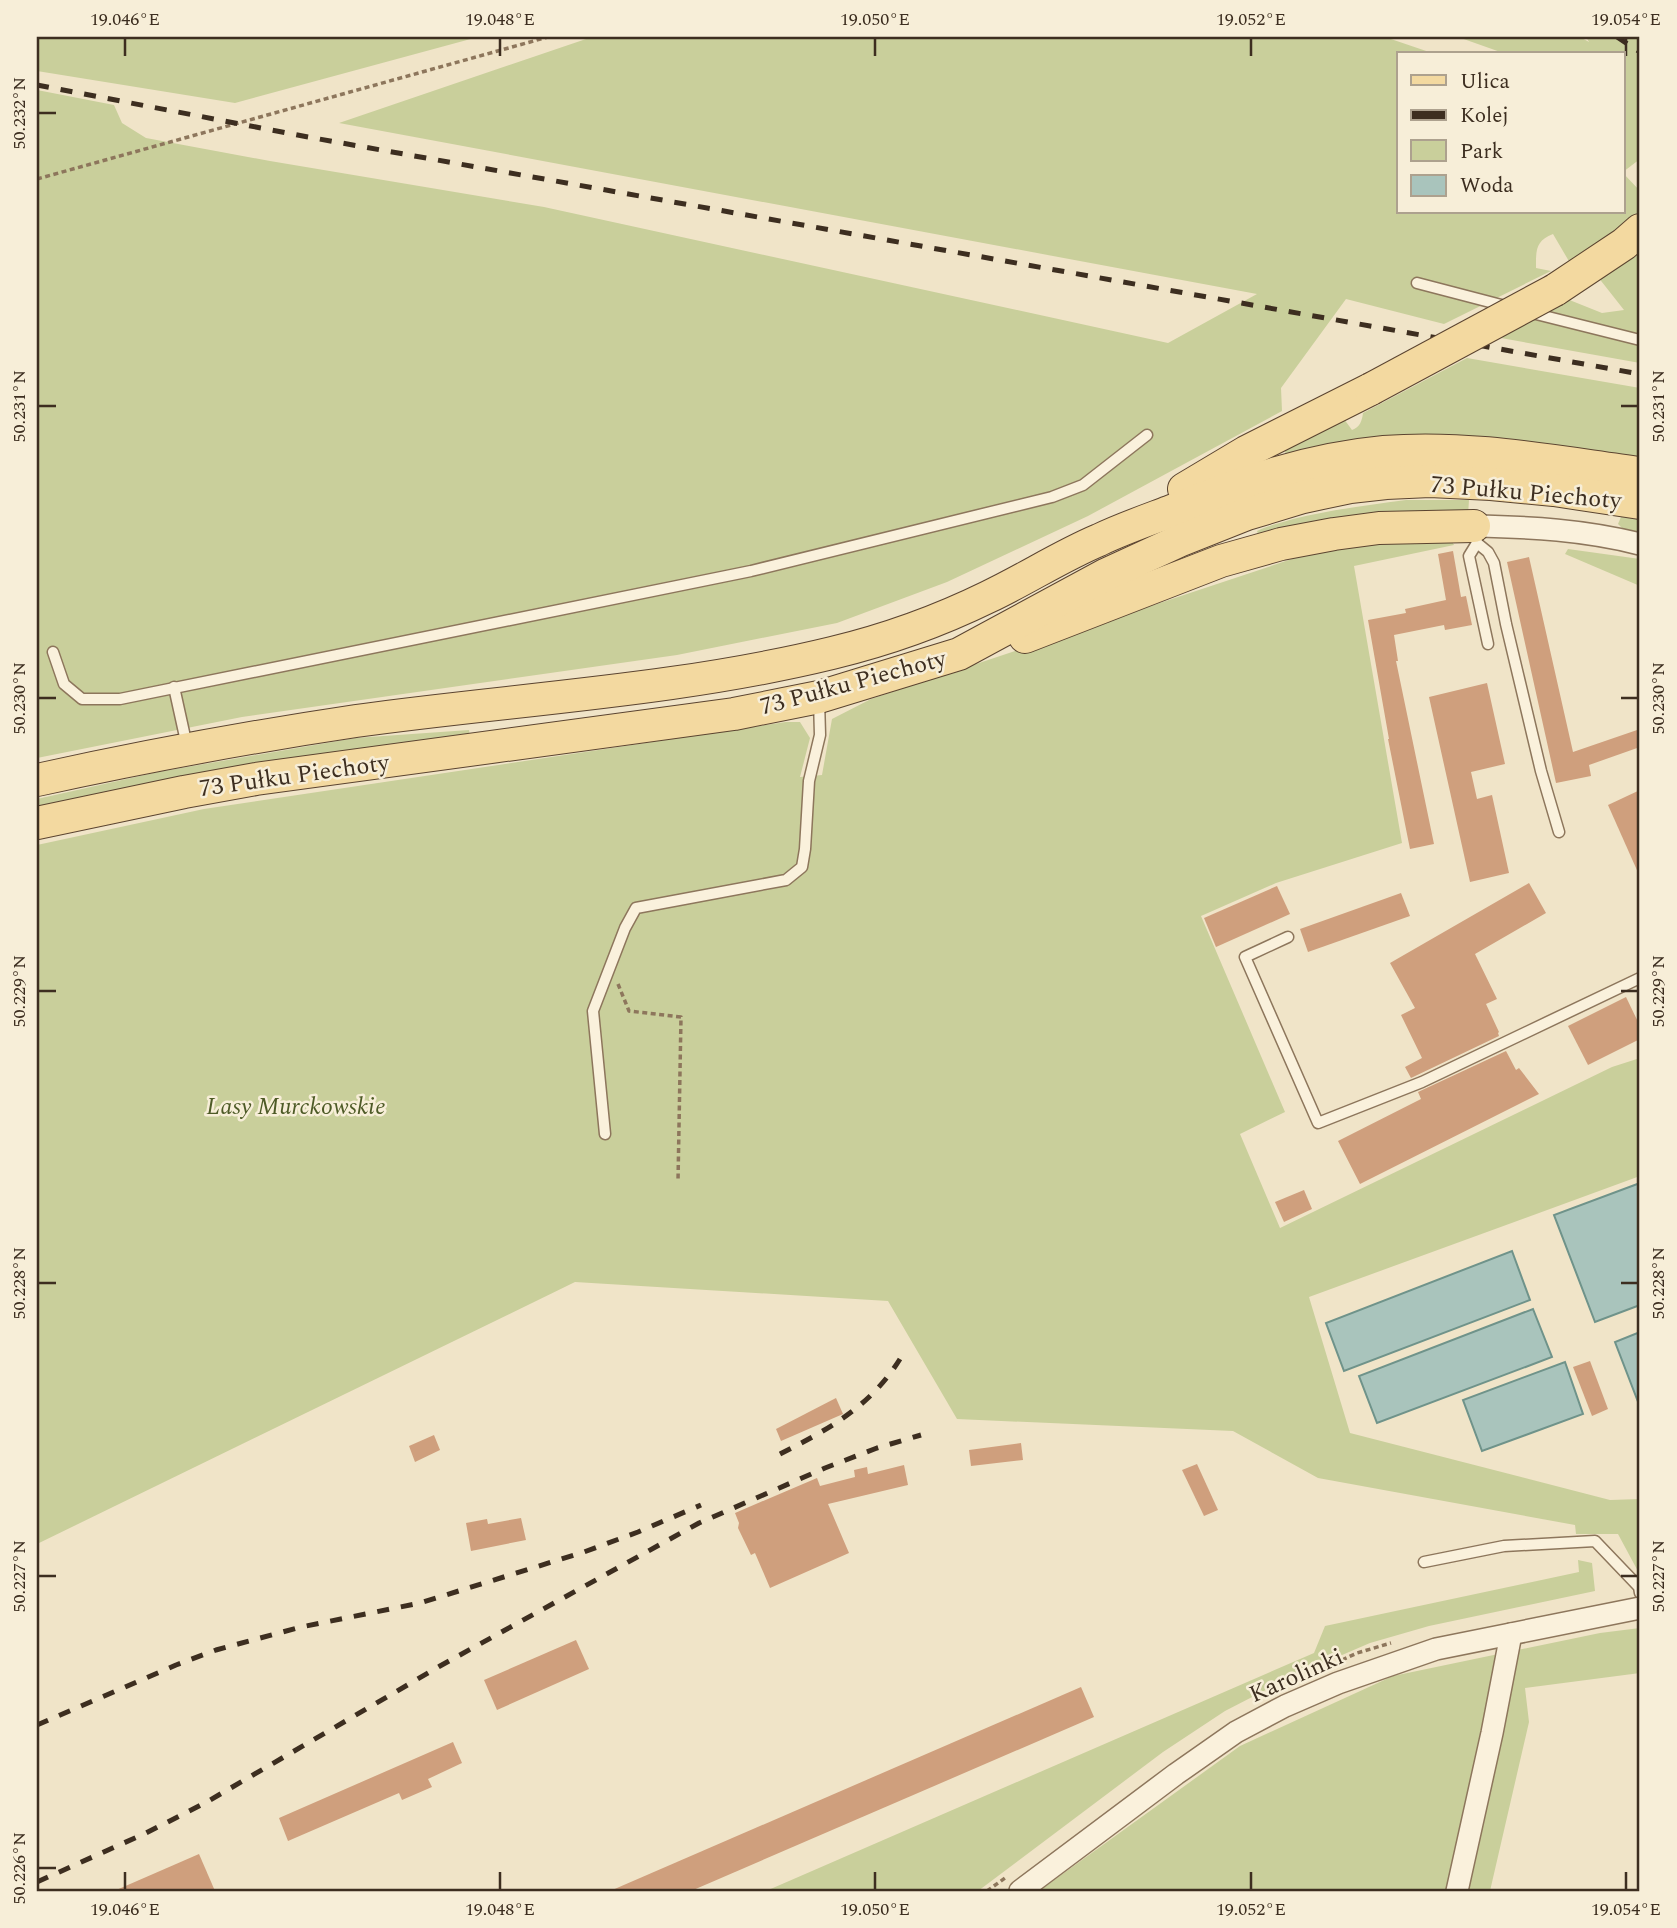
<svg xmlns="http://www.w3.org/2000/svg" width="1677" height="1928" viewBox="0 0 1677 1928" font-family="Spectral,serif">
<rect width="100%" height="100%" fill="#f0e4c8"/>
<g fill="#c9cf9b">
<path d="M37,37h441l-243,66 -198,-32z"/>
<path d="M598,37h787l50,17h-36v158h224v-39l17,18v19l-21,20 -49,33 -17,-29c-18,7 -17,17 -17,34l15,3 -107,53 -98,-25 -65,89 1,23 -194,105 -141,66 -110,41 -160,32 -435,62 -205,41v-668l77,15 8,18 24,15 124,23 274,46 624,136 89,-49 -918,-171 247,-84z"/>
<path d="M1458,37h122l9,5 -3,-5h54v122l-17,13v-118h-117z"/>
<path d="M1640,245v118l-139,-25 66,-39 35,14 22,-3 -26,-33z"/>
<path d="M1467,358l173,30v70l-128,-19 -68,-5 -77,5 -80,17 -4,-8 61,-29 8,11c8,-3 10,-9 11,-17z"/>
<path d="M1406,500h63l-1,15 -208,25 -3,-9c12,-6 24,-8 36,-12 37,-9 75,-14 113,-19z"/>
<path d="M1621,517l19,1v16l-16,-4 -6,-6z"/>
<path d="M1450,538l4,7 -100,21 48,277 -126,40 -75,33 84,196 -45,22 40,94 332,-161 28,-9v118l-331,121 41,136 260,67 30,-1v76l-22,-41h-42l-1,-9 -257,-47 -85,-47 -276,-12 -69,-118 -313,-19 -538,262v-699l167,-36 582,-87h14l10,16 -10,39 22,-2 10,-56 39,-20 451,-150z"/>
<path d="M1568,549l72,10v27l-75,-32z"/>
<path d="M469,730l1,6 -433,74v-11l121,-27 197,-34z"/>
<path d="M1578,1560l14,3 3,28 -166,35 -59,17 -79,34 -66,34 -62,41 -185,139h-212l548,-238 11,-27 254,-54z"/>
<path d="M1640,1628v45l-115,15 4,34 -39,169h-451l201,-145 153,-70 207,-43z"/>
</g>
<g fill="#a9c4bc" stroke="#6f938a" stroke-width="2">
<path d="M1640,1183v122l-45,17 -41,-107z"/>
<path d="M1512,1251l18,49 -186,71 -18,-48z"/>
<path d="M1533,1309l19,48 -175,66 -18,-47z"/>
<path d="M1640,1332v75l-25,-65z"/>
<path d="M1565,1362l18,52 -101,37 -19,-51z"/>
</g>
<g fill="#cf9f7d">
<path d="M1453,551l8,46 5,-1 6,29 -27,5 -1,-5 -50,10 4,26h-2l38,183 -24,5 -22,-110h1l-21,-119 38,-7 -1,-4 41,-9 -8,-46z"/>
<path d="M1529,557l44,195 67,-23v18l-51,18 2,11 -35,7 -49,-221z"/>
<path d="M1487,683l18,81 -34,8 6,27 15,-4 17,78 -39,9 -41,-185z"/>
<path d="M1640,790v87l-32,-72z"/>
<path d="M1529,883l17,30 -71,41 22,45 -11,5 13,28 -1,1 1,3 -88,42 -6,-11 17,-9 -21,-43 14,-7 -25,-45z"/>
<path d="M1277,886l13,28 -74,33 -12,-29z"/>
<path d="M1401,893l9,23 -102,36 -8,-23z"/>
<path d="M1626,997l14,29v13l-52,26 -20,-39z"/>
<path d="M1506,1051l10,19 3,-2 20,26 -179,90 -22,-43 83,-42 -3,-7z"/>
<path d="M1304,1190l8,19 -28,13 -9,-20z"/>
<path d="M1590,1361l18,48 -16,7 -19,-49z"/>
<path d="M836,1398l7,16 -62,27 -5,-12z"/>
<path d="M434,1435l6,15 -25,12 -6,-16z"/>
<path d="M1021,1443l2,17 -52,6 -2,-16z"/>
<path d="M1197,1464l21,46 -14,6 -22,-46z"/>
<path d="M904,1465l4,20 -80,19 21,49 -79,35 -15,-35 -4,2 -13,-27 1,-5 -4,-10 82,-35 3,8 35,-9 -1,-7 13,-3 1,7z"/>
<path d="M521,1518l5,22 -55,11 -5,-28 21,-4 1,5z"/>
<path d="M576,1640l13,29 -92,41 -13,-30z"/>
<path d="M1081,1687l13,30 -403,174h-81z"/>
<path d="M453,1742l9,21 -34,16 4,8 -30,13 -3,-7 -111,48 -9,-23z"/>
<path d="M199,1854l16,37h-101z"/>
</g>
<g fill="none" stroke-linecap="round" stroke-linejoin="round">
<defs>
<g id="lane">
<path d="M1417,283l92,24"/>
<path d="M1528,312l112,28"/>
<path d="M1474,528l3,15 11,9 6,11 12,61 35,147 18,61"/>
<path d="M1477,543l-8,13 19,88"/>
<path d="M53,652l11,32 18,15h38l631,-128 301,-74 31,-12 64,-50"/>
<path d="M174,687l13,59"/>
<path d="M1288,937l-43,20 73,166 104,-41 218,-104"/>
<path d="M605,1134l-12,-123 32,-83 11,-20 150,-28 16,-13 3,-18 4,-68 11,-46 -1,-35"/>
<path d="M1424,1562l80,-16 91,-5 44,46 1,6"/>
</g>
<g id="street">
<path d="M1474,526c56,1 111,4 166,18"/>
<path d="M1020,1891l156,-117 60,-42 49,-26 53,-23 98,-34 204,-41"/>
<path d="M1457,1891l35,-158 19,-99"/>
</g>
<g id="primary">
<path d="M1555,290l69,-46 16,-14"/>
<path d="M1184,489l62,-37 125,-63"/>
<path d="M1025,637l196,-76 60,-17 53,-10 45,-6 95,-2"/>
<path d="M37,780c105,-23 212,-43 319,-59 159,-22 320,-30 476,-68 54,-13 107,-32 156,-56 38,-18 73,-41 111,-57 23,-11 46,-19 70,-28 70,-29 139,-53 215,-60 85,-7 172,10 256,21"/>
<path d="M37,823l147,-31 72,-13 478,-65 85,-17 140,-43 146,-79 74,-34 68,-27 56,-17 47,-10 36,-4 44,-2 61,3 63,6 86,13"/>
</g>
</defs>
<use href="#lane" stroke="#8d765c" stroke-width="13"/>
<use href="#street" stroke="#8d765c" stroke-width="24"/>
<use href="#primary" stroke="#5b4430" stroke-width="34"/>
<g stroke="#8d765c" stroke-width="3.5" stroke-dasharray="5 3.5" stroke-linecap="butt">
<path d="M37,179l511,-142"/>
<path d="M618,984l11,27 52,6 -3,164"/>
<path d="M1342,1660l15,-7 34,-10"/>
<path d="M987,1891l18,-13"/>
</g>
<use href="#lane" stroke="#faf1dc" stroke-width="10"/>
<use href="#street" stroke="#faf1dc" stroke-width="21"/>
<use href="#primary" stroke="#f3d9a0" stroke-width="32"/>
<g stroke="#3d2e20" stroke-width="5" stroke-dasharray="12 12" stroke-linecap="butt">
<path d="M1617,37l23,15"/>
<path d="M37,85l271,52 1332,237"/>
<path d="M780,1454c49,-25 90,-47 120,-95"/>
<path d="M37,1725l139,-60 40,-15 85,-23 119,-24 164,-51 54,-20 63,-27"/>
<path d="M37,1882l109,-49 59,-30 235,-137 259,-143 126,-55 52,-20 44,-13"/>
</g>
<defs>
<path id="primary-bridge" d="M1371,389l184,-99"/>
</defs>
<use href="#primary-bridge" stroke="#5b4430" stroke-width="34" stroke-linecap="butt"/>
<use href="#primary-bridge" stroke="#f3d9a0" stroke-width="32"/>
</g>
<path fill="none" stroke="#3d2e20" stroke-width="2.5" d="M125,38v18M500,38v18M875,38v18M1251,38v18M1626,38v18M38,113h18M38,406h18M1621,406h17M38,698h18M1621,698h17M38,991h18M1621,991h17M38,1283h18M1621,1283h17M38,1576h18M1621,1576h17M38,1868h18M125,1872v18M500,1872v18M875,1872v18M1251,1872v18M1626,1872v18"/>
<g text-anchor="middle" stroke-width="5" stroke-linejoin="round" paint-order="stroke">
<g font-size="24" fill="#3d2e20" stroke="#f7eed8">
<text transform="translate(1526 492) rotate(5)" y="8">73 Pułku Piechoty</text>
<text transform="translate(853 682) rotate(-15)" y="8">73 Pułku Piechoty</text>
<text transform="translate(294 775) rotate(-8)" y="8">73 Pułku Piechoty</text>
<text transform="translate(1296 1675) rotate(-24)" y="8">Karolinki</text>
</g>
<g font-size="24" font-style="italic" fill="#4d5a26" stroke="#f7eed8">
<text x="296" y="1114">Lasy Murckowskie</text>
</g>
</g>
<rect width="1677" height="1928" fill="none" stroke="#f7eed8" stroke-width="77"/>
<rect x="1397" y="52" width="228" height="161" fill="#f7eed8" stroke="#ada18e" stroke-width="2"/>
<rect x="1411" y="75" width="35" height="10" fill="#f3d9a0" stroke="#ada18e" stroke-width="2"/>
<text x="1460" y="88" font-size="21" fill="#3d2e20">Ulica</text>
<rect x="1411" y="110" width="35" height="10" fill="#3d2e20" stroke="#ada18e" stroke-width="2"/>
<text x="1460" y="122" font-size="21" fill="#3d2e20">Kolej</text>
<rect x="1411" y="140" width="35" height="21" fill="#c9cf9b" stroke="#ada18e" stroke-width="2"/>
<text x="1460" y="158" font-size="21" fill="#3d2e20">Park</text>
<rect x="1411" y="175" width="35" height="21" fill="#a9c4bc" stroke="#ada18e" stroke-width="2"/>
<text x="1460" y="192" font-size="21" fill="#3d2e20">Woda</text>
<rect x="38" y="38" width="1600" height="1852" fill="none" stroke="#3d2e20" stroke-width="2.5"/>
<g font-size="18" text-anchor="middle" fill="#3d2e20">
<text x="125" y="25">19.046°E</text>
<text x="500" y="25">19.048°E</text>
<text x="875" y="25">19.050°E</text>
<text x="1251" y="25">19.052°E</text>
<text x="1626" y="25">19.054°E</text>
<text transform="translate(19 113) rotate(-90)" y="6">50.232°N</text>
<text transform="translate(19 406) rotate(-90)" y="6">50.231°N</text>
<text transform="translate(1658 406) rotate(-90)" y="6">50.231°N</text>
<text transform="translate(19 698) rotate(-90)" y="6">50.230°N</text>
<text transform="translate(1658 698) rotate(-90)" y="6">50.230°N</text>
<text transform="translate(19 991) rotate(-90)" y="6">50.229°N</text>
<text transform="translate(1658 991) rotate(-90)" y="6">50.229°N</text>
<text transform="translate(19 1283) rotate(-90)" y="6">50.228°N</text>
<text transform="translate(1658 1283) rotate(-90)" y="6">50.228°N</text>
<text transform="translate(19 1576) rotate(-90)" y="6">50.227°N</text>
<text transform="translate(1658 1576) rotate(-90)" y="6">50.227°N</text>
<text transform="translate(19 1868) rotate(-90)" y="6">50.226°N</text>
<text x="125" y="1915">19.046°E</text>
<text x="500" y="1915">19.048°E</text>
<text x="875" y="1915">19.050°E</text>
<text x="1251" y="1915">19.052°E</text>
<text x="1626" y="1915">19.054°E</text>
</g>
</svg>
